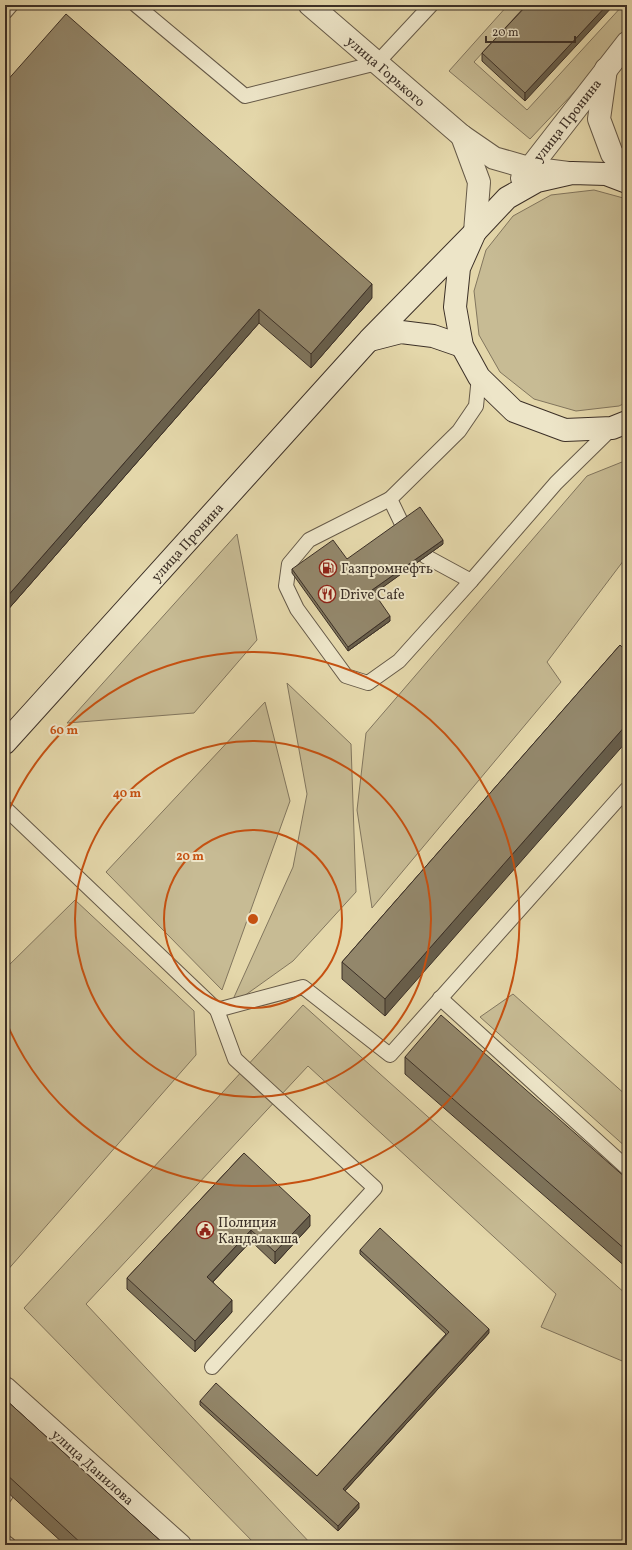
<svg xmlns="http://www.w3.org/2000/svg" width="632" height="1550" viewBox="0 0 632 1550" font-family="Vollkorn,serif">
<rect width="100%" height="100%" fill="#e4d7aa"/>
<filter id="stains"><feTurbulence type="fractalNoise" baseFrequency=".005" numOctaves="4"/><feColorMatrix values="0 0 0 0 .2 0 0 0 0 .09 0 0 0 0 .02 0 0 0 .5 -.17"/></filter>
<radialGradient id="worn" r=".72"><stop offset=".6" stop-color="#630" stop-opacity="0"/><stop offset="1" stop-color="#630" stop-opacity=".3"/></radialGradient>
<g fill="#c7bb94" stroke="#82765e">
<path d="M508,5h18l-52,57 53,48 96,-105h4v31l-97,103 -81,-68z"/>
<path d="M594,190l33,9v203l-8,4 -43,5 -42,-12 -34,-27 -21,-37 -5,-44 12,-41 27,-34 38,-21z"/>
<path d="M627,460v96l-80,106 14,20 -189,226 -15,-98 9,-77 221,-257z"/>
<path d="M237,534l20,106 -63,73 -127,10z"/>
<path d="M287,683l64,61 5,148 -63,69 -63,45 63,-139 14,-73z"/>
<path d="M265,702l25,99 -68,189 -116,-118z"/>
<path d="M75,900l119,111 2,44 -191,218v-304z"/>
<path d="M513,994l114,102v52l-147,-131z"/>
<path d="M303,1005l324,290v68l-86,-36 15,-33 -248,-228 -222,238 226,241h-56l-232,-237z"/>
</g>
<g fill="none" stroke-linecap="round" stroke-linejoin="round">
<defs>
<g id="lane">
<path d="M136,5l109,91 132,-33 54,-58"/>
<path d="M5,12l6,-7"/>
<path d="M390,499l-81,41 -20,24 -3,22 11,23 49,67 22,7 31,-22 72,-80"/>
<path d="M402,524l-12,-25 69,-68 17,-25 3,-29"/>
<path d="M425,556l46,25 85,-98 56,-55"/>
<path d="M5,808l212,202 86,-23 87,68 237,-266"/>
<path d="M440,998l187,170"/>
<path d="M212,1367l163,-179 -140,-129 -18,-49"/>
<path d="M5,1496l2,-4"/>
<path d="M5,1542l4,3"/>
</g>
<g id="street">
<path d="M310,5l152,131 32,22 35,10 39,5"/>
<path d="M606,69l-7,50 13,35 15,15"/>
<path d="M462,136l17,46 -4,50"/>
<path d="M522,178l105,-135"/>
<path d="M5,1388l175,157"/>
</g>
<g id="secondary">
<path d="M627,182l-21,-8 -34,-1 -35,8 -30,17 -32,34 -16,36 -4,39 7,39 17,31 35,34 51,19 47,-2 15,-6"/>
<path d="M370,340l31,-8 32,4 29,10"/>
<path d="M5,743l364,-403 106,-108"/>
</g>
</defs>
<use href="#lane" stroke="#665a48" stroke-width="16"/>
<use href="#street" stroke="#665a48" stroke-width="24"/>
<use href="#secondary" stroke="#3c3027" stroke-width="24"/>
<use href="#lane" stroke="#ede5c8" stroke-width="14"/>
<use href="#street" stroke="#ede5c8" stroke-width="22"/>
<use href="#secondary" stroke="#ede5c8" stroke-width="22"/>
</g>
<g fill="#7e745c" stroke="#3c3027">
<path d="M527,5l-2,96 -43,-40v-8z"/>
<path d="M5,83l367,215 -61,70 -52,-45 -254,290z"/>
<path d="M443,544l-69,49 16,28 -42,30 -56,-78v-4l55,-10z"/>
<path d="M620,645l-235,371 -43,-37v-17z"/>
<path d="M405,1057l222,122v89l-222,-194z"/>
<path d="M244,1153l66,73 -35,38 -24,-23 -38,41 19,30 -37,40 -68,-63v-11z"/>
<path d="M360,1250l129,83 -144,158 14,17 -21,23 -138,-126v-4l117,75 129,-142 -86,-80z"/>
<path d="M5,1399l160,146h-100l-60,-55z"/>
</g>
<g fill="#675e4b" stroke="#3c3027">
<path d="M607,5h7l-89,96v-8z"/>
<path d="M372,284v14l-61,70v-14z"/>
<path d="M259,309v14l-254,290v-14z"/>
<path d="M443,540v4l-71,51v-5z"/>
<path d="M390,616v5l-42,30v-4z"/>
<path d="M627,724v17l-242,275v-17z"/>
<path d="M310,1215v11l-35,38v-12z"/>
<path d="M251,1230v11l-44,47v-11z"/>
<path d="M232,1300v12l-37,40v-11z"/>
<path d="M489,1329v4l-146,160v-4z"/>
<path d="M359,1503v5l-21,23v-5z"/>
</g>
<g fill="#93876b" stroke="#3c3027">
<path d="M527,5h80l-82,88 -43,-40z"/>
<path d="M66,14l306,270 -61,70 -52,-45 -254,290v-516z"/>
<path d="M420,507l23,33 -71,50 18,26 -42,31 -56,-78 41,-29 14,19z"/>
<path d="M620,645l7,7v72l-242,275 -43,-37z"/>
<path d="M441,1015l186,164v72l-222,-194z"/>
<path d="M244,1153l66,62 -35,37 -24,-22 -44,47 25,23 -37,41 -68,-63z"/>
<path d="M380,1228l109,101 -146,160 16,14 -21,23 -138,-125 16,-18 101,93 132,-144 -89,-82z"/>
<path d="M5,1399l160,146h-82l-78,-72z"/>
</g>
<g fill="none" stroke="#c65111" stroke-width="2">
<circle cx="253" cy="919" r="89"/>
<circle cx="253" cy="919" r="178"/>
<path d="M5 819A267 267 0 1 1 5 1019"/>
</g>
<defs>
<symbol id="fuel-ring" viewBox="-11 -11 22 22"><circle r="9.5" fill="#ede5c8" stroke="#8f2418" stroke-width="1.5"/><path d="M-5.5-6h7V0h2V4h1.3V-2.5L3-4.5l.8-.8L6-3V5H2.5V1h-1V6h-7ZM-4.2-4.7v3.2H.2V-4.7Z" fill="#8f2418"/></symbol>
<symbol id="restaurant-ring" viewBox="-11 -11 22 22"><circle r="9.5" fill="#ede5c8" stroke="#8f2418" stroke-width="1.5"/><path d="M-5-6h1v4h1v-4h1v4h1v-4h1v5L-1.5 .5V6h-2V.5L-5-1ZM5-6V6H3V1.5H1.5Q1.5-4 5-6Z" fill="#8f2418"/></symbol>
<symbol id="civic-ring" viewBox="-11 -11 22 22"><circle r="9.5" fill="#ede5c8" stroke="#8f2418" stroke-width="1.5"/><path d="M-.6-6.5H3V-4.5H.6V-3L4-1V1h2V6H-6V1h2V-1L-.6-3ZM-1.2 2.5V6h2.4V2.5Z" fill="#8f2418"/></symbol>
</defs>
<g fill-rule="evenodd">
<use href="#fuel-ring" x="318" y="558" width="20" height="20"/>
<use href="#restaurant-ring" x="317" y="584" width="20" height="20"/>
<use href="#civic-ring" x="195" y="1220" width="20" height="20"/>
</g>
<g text-anchor="middle" stroke-width="4" stroke-linejoin="round" paint-order="stroke">
<g font-size="14" fill="#3c3027" stroke="#ede5c8">
<text transform="translate(386 71) rotate(41)" y="5">улица Горького</text>
<text transform="translate(567 120) rotate(-52)" y="5">улица Пронина</text>
<text transform="translate(187 542) rotate(-48)" y="5">улица Пронина</text>
<text transform="translate(93 1467) rotate(42)" y="5">улица Данилова</text>
</g>
<g font-size="14" fill="#3c3027" stroke="#ede5c8" text-anchor="start">
<text x="341" y="573">Газпромнефть</text>
<text x="340" y="599">Drive Cafe</text>
<text x="218" y="1227">Полиция<tspan x="218" dy="16">Кандалакша</tspan></text>
</g>
</g>
<circle cx="253" cy="919" r="6" fill="#c65111" stroke="#ede5c8" stroke-width="2"/>
<g font-size="12" text-anchor="middle" font-weight="bold" fill="#c65111" stroke="#ede5c8" stroke-width="4" stroke-linejoin="round" paint-order="stroke">
<text x="64" y="734">60 m</text>
<text x="127" y="797">40 m</text>
<text x="190" y="860">20 m</text>
</g>
<rect width="632" height="1550" fill="none" stroke="#e4d7aa" stroke-width="20"/>
<rect x="6" y="6" width="620" height="1538" fill="none" stroke="#3c3027" stroke-width="2"/>
<rect x="10" y="10" width="612" height="1530" fill="none" stroke="#3c3027"/>
<path d="M486 36v6h89v-6" fill="none" stroke="#3c3027" stroke-width="2"/>
<text x="492" y="36" font-size="12" fill="#3c3027" stroke="#ede5c8" stroke-width="3" paint-order="stroke">20 m</text>
<rect width="100%" height="100%" filter="url(#stains)"/>
<rect width="100%" height="100%" fill="url(#worn)"/>
</svg>
